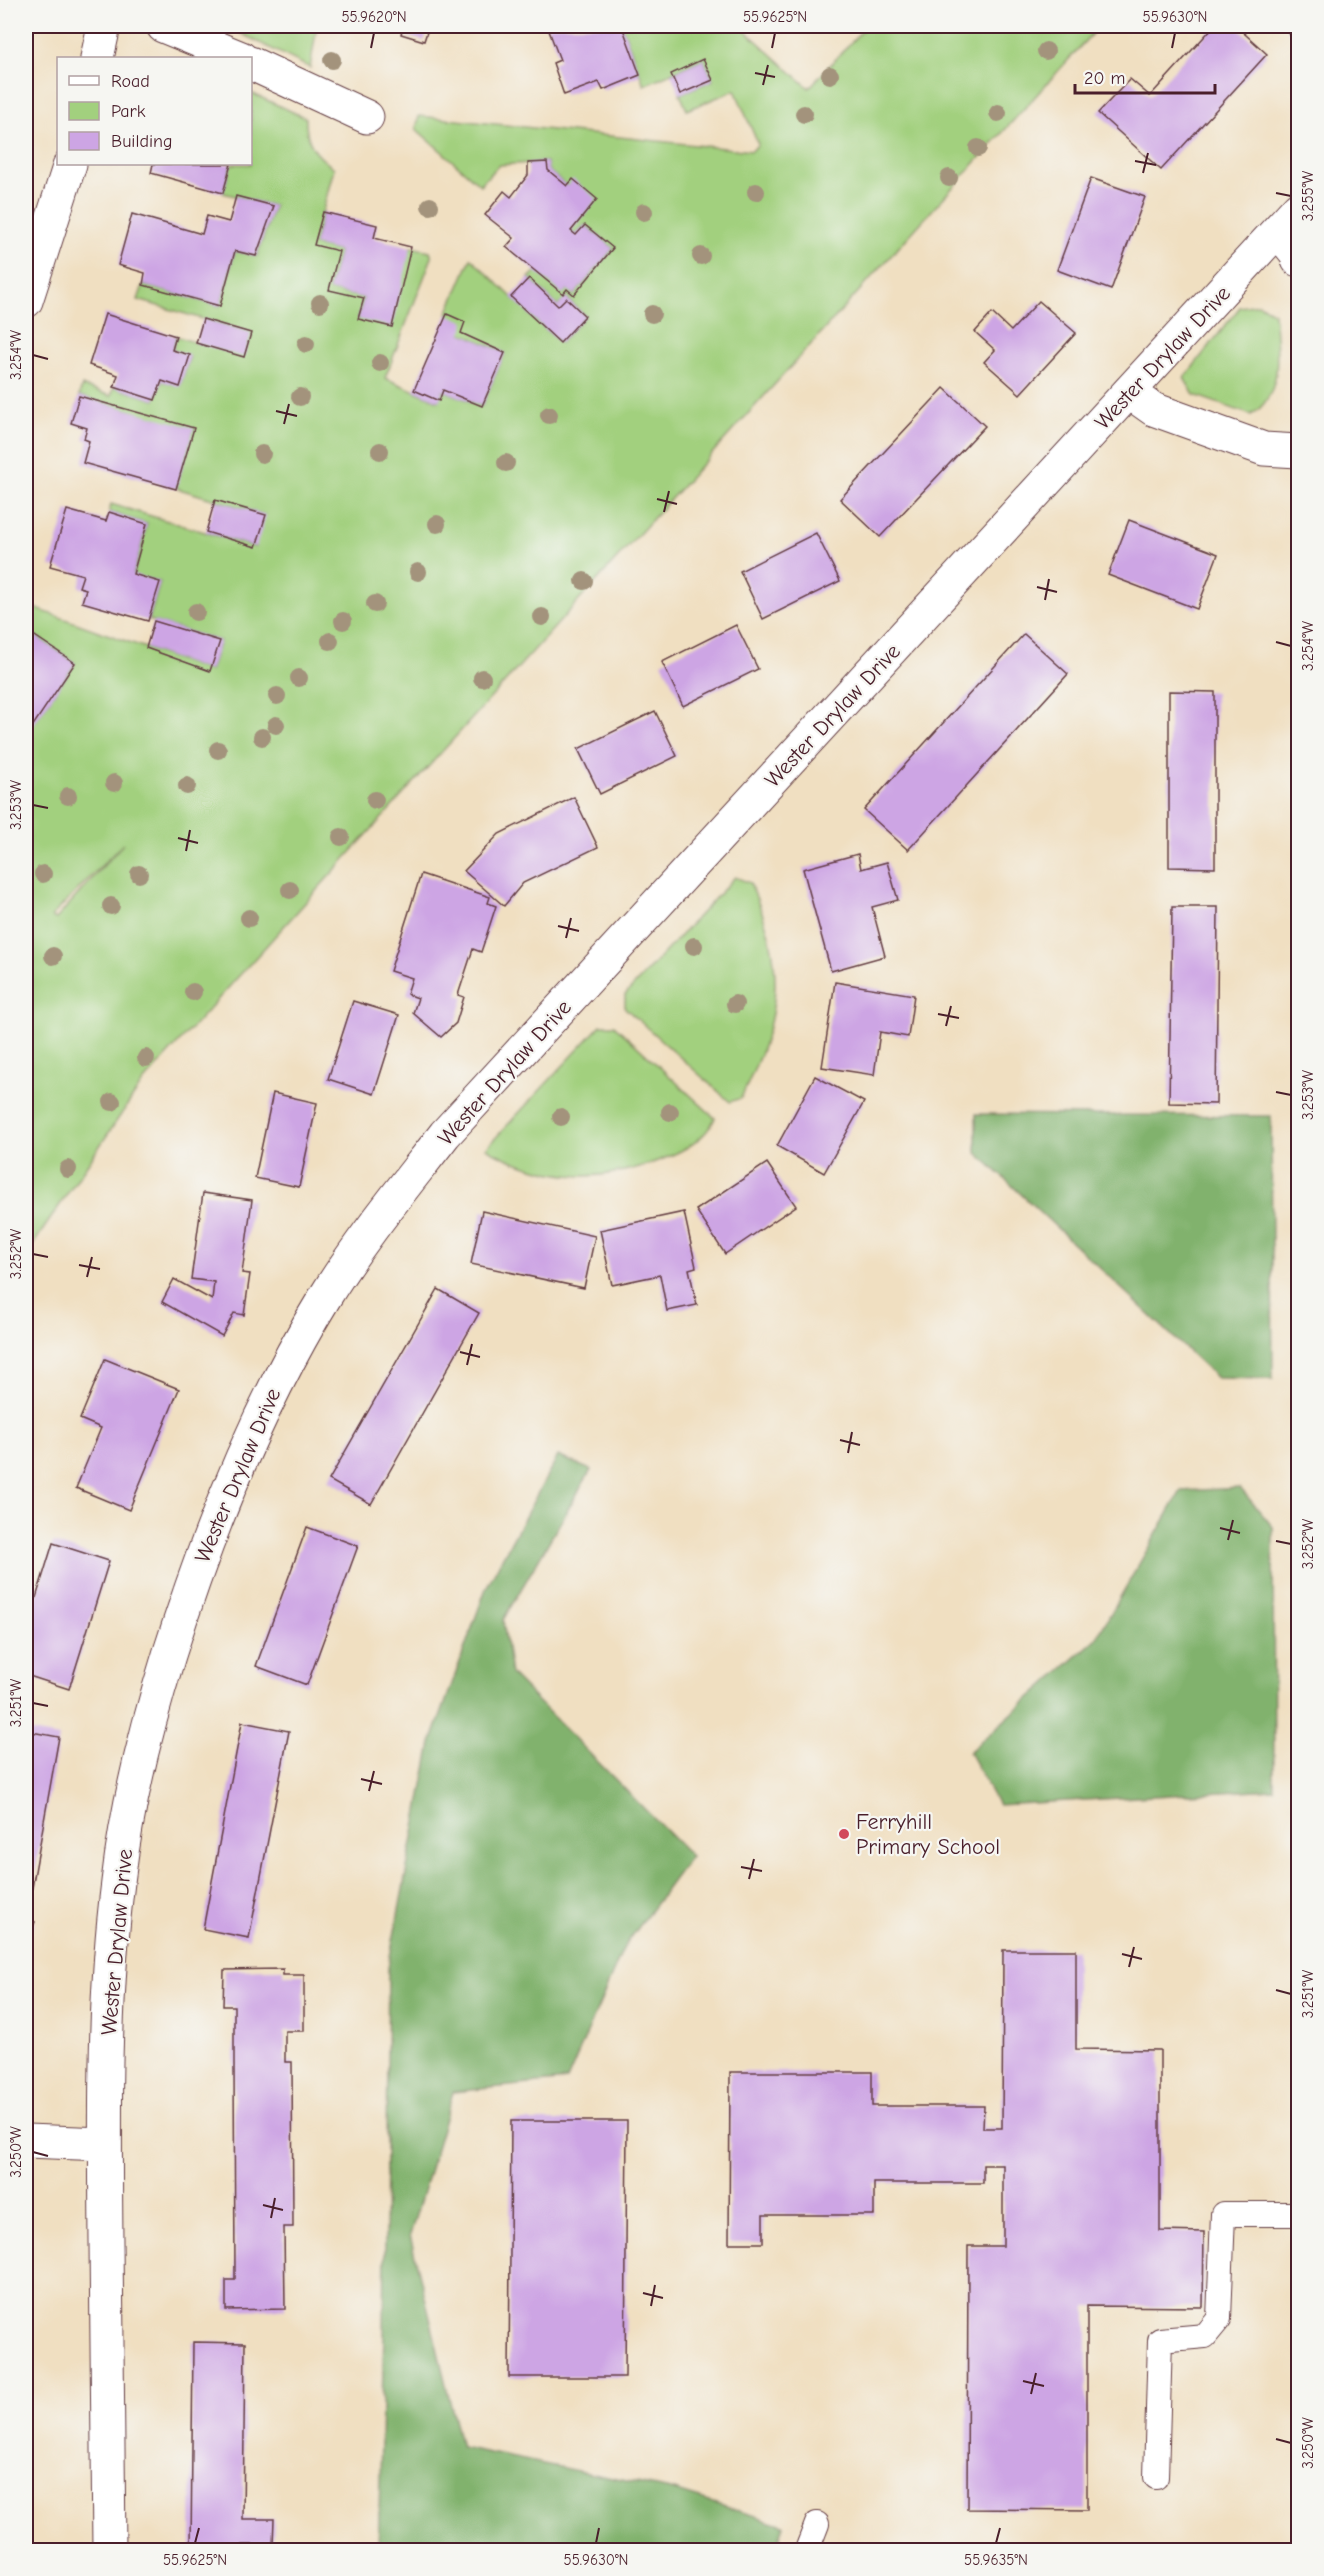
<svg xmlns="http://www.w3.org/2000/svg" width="1324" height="2576" viewBox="0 0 1324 2576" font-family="'Comic Neue',sans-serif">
<rect width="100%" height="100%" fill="#f6f6f2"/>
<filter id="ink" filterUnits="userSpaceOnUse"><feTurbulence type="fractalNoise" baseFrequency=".0167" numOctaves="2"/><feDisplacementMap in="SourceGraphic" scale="12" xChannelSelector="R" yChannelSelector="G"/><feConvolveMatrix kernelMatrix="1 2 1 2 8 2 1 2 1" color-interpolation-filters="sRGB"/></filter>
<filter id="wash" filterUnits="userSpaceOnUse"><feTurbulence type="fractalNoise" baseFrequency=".008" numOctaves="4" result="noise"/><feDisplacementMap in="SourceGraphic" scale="24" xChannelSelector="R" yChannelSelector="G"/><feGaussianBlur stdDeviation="1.35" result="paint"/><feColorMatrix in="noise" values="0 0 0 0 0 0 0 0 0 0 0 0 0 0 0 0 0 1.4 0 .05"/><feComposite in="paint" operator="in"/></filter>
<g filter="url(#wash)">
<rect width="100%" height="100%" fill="#f0dfc1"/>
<g fill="#a2d07e" stroke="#767854" stroke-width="1.5" fill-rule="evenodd">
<path d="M226,26h91l-7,42z"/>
<path d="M622,26h118l69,62 57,-62h233l-956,1056 -117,173v-528l4,2 45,-66 -49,-33v-25l184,66 10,-30 -71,-21 11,-38 -27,-7 14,-51 -38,-12 2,-8 144,43 10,-32 -89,-27 17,-59 -114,-33 3,-10 29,10 3,-9 41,13 7,-19 18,5 10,-30 -18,-6 4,-14 20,7 54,-10 -112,-33 5,-15 77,21 15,-55 22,5 17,-50 -51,-13 8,-29h19l1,-71 55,25c-1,24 9,37 28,50l-20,77 25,6 -10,39 35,8 -6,21 53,-72 19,4 2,6 -47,121 53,23 5,-11 39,16 23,-53 -44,-20 -14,-19 24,-56 89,85 25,-27 -18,-18 -9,8 -29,-28 7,-7 27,22 4,-4 7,6 39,-47 -28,-23 -9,10 -5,-4 -4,-45 -19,-16 -1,-8 -48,3 -19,20 -64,-56 3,-13 333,35 6,-7 -23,-54 -48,20 -7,-16 33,-14 -10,-21 -59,26zM123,844l-67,75 -4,-2v-1z"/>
<path d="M1259,304l15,9c3,36 11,81 -23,102l-57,-20 -10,-17 56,-71z"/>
<path d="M735,877l15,6c38,84 31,134 -9,215l-11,4 -105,-94v-13z"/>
<path d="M601,1025h13l101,93c-10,22 -30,32 -52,41 -65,25 -116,23 -177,-11z"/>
</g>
<g fill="#81b26d" stroke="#66684c" stroke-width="1.5">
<path d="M976,1114l295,2 2,263 -56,-1 -241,-226z"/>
<path d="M558,1456l33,14 -88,150 8,54 180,182 -67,91 -57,133 -114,12 -43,143 51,212 210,43 113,35 -9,25h-397l6,-219 4,-364 43,-224 55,-155z"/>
<path d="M1240,1488l33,39 1,262 -276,16 -29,-53 127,-113 85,-148z"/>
</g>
<g id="blocks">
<g fill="#cda5e4">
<path d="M403,26h26l-5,15 -23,-7z"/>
<path d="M542,26h80l18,49 -37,15 -4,-8 -35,13 -11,-32 7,-3 -12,-32z"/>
<path d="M1214,26h22l31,28 -106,116 -63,-57 32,-34 20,17z"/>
<path d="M1286,26h12v5l-8,4z"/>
<path d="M703,59l10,21 -33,14 -9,-20z"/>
<path d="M547,162l1,8 19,16 6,-7 24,20 -26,32 5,4 9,-10 28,23 -39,47 -7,-6 -4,5 -57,-47 8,-9 -29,-23 19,-24 7,6 17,-22v-12z"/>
<path d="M153,164h78l-8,29 -72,-20z"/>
<path d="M1091,178l54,19 -34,93 -54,-20z"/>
<path d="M236,196l38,10 -18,50 -21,-5 -15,55 -77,-21 2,-12 -27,-8 14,-51 70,20 5,-18 22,6z"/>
<path d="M323,212l54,13 -3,13 37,9 -19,80 -34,-8 6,-21 -35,-8 10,-39 -25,-6z"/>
<path d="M529,278l29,28 8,-8 19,18 -25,27 -49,-46z"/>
<path d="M1039,301l37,32 -56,61 -36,-32 11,-12 -20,-18 17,-19 19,18z"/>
<path d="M105,314l71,22 -4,14 18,5 -10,32 -18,-6 -7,19 -41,-13 4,-12 -29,-10z"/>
<path d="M447,314l18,8 -4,11 44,20 -23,53 -39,-16 -4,11 -25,-11z"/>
<path d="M203,319l48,14 -7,24 -48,-14z"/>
<path d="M944,388l41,38 -105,111 -40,-38z"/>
<path d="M79,396l115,32 -18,61 -93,-26 6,-22 -5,-2 3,-11 -16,-5z"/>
<path d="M215,500l51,15 -10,32 -50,-15z"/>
<path d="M67,510l39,11 3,-9 38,12 -14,50 27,8 -12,39 -66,-19 4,-13 -7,-2 4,-12 -33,-9z"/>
<path d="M1129,520l89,34 -21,55 -89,-34z"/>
<path d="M816,533l24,48 -77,38 -23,-48z"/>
<path d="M154,621l66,20 -10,30 -64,-23z"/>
<path d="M736,625l22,44 -75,37 -21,-44z"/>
<path d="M26,630l49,33 -45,67 -4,-3z"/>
<path d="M1024,634l44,40 -160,176 -44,-40z"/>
<path d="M1169,691l46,1v176l-46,-1z"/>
<path d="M655,711l22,45 -77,38 -22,-45z"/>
<path d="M574,797l24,50 -75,36 -19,23 -40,-35 35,-37z"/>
<path d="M858,854l3,15 26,-7 11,38 -26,7 13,49 -54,15 -28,-102z"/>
<path d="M421,874l69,23 -2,6 8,3 -15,46 -8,-3 -15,46 6,2 -8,26 -15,14 -28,-24 5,-15 -11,-4 5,-16 -22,-7z"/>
<path d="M1172,907h46l-2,197 -47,-1z"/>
<path d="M835,982l79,13 -6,42 -28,-5 -6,43 -52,-8z"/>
<path d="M353,1001l46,14 -25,79 -46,-15z"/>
<path d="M815,1076l49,26 -40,71 -47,-27z"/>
<path d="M273,1093l44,10 -18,84 -44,-9z"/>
<path d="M767,1163l29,43 -71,48 -29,-44z"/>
<path d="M203,1193l49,7 -10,73 8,1 -6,41 -10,-2 -12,23 -60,-34 12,-23 38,21 2,-18 -23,-3z"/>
<path d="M482,1211l113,25 -11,52 -113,-24z"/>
<path d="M684,1212l12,55 -7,2 8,36 -30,6 -7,-36 -48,10 -12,-55z"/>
<path d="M438,1289l41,24 -108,191 -42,-24z"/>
<path d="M105,1359l74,30 -50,121 -53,-22 25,-60 -21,-9z"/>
<path d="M307,1527l51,19 -51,139 -51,-19z"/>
<path d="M53,1543l56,18 -40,128 -43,-14v-45z"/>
<path d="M242,1722l47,9 -40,207 -46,-9z"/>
<path d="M26,1731l33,6 -30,168h-3z"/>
<path d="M26,1918l9,4 -9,22z"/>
<path d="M1003,1950h73v99l84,1v181l44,1 -1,75 -116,-1v204l-120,-1 1,-263h35v-81h-20v18h-109v32h-111v28h-34l1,-171h142v34h112l-1,22h19z"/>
<path d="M283,1969v6h21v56h-19v31h7l1,165h-9l1,82 -59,1v-30h9l-1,-218v-56h-11l1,-36z"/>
<path d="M511,2121h116l-2,256h-116z"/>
<path d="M193,2342l52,1 -2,176h31l-1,26h-30v5h-52z"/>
<path d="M880,2544v6h-54l-1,-5z"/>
</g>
</g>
</g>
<g filter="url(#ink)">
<use href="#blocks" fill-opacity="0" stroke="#633c42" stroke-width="1.5"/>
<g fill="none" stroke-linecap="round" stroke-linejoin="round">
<defs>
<g id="service">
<path d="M1156,2477l4,-137 45,-4 14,-17 4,-105h75"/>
<path d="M807,2550l10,-26"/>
</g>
<g id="minor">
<path d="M163,26l78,32"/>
<path d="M97,58l7,-32"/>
<path d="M250,63l117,54"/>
<path d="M1278,231l18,22 2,7"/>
<path d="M26,301l44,-137"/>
<path d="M1129,392l24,17 111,40 34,2"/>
<path d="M26,2141l78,3"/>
<path d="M109,2550c-1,-102 -2,-205 -3,-308 -1,-120 -3,-241 12,-360 9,-77 28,-153 51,-227 39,-124 88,-247 156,-358 35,-57 79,-110 120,-163l853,-926"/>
</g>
</defs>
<use href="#service" stroke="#633c42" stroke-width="26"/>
<use href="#minor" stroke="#633c42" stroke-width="35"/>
<use href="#service" stroke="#fff" stroke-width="24"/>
<use href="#minor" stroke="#fff" stroke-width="33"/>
</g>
<g fill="#a3937c">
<circle cx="1046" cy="51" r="9"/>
<circle cx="332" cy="60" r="9"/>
<circle cx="830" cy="75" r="9"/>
<circle cx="998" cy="113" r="9"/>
<circle cx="804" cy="114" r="9"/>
<circle cx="978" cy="148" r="9"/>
<circle cx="949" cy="178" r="9"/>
<circle cx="756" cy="192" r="9"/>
<circle cx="430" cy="206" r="9"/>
<circle cx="644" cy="212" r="9"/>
<circle cx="701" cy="256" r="9"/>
<circle cx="320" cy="303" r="9"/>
<circle cx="652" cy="314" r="9"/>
<circle cx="306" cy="344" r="9"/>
<circle cx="380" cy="363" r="9"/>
<circle cx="300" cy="397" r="9"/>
<circle cx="549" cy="415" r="9"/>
<circle cx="380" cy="451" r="9"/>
<circle cx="262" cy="454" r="9"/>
<circle cx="506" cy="463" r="9"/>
<circle cx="437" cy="524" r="9"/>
<circle cx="418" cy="572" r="9"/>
<circle cx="584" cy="581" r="9"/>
<circle cx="375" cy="604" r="9"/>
<circle cx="196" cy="612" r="9"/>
<circle cx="542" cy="617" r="9"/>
<circle cx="343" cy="621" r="9"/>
<circle cx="330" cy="641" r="9"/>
<circle cx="299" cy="678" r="9"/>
<circle cx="482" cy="678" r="9"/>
<circle cx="277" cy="696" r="9"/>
<circle cx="276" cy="725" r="9"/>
<circle cx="262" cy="737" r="9"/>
<circle cx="218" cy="750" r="9"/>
<circle cx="114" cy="783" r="9"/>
<circle cx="187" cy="786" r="9"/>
<circle cx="68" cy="796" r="9"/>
<circle cx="375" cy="800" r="9"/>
<circle cx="341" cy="837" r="9"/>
<circle cx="43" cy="874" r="9"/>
<circle cx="139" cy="874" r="9"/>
<circle cx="290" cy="890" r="9"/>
<circle cx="111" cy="906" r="9"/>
<circle cx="249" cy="918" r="9"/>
<circle cx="694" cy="946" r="9"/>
<circle cx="53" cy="956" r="9"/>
<circle cx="193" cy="992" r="9"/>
<circle cx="735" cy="1004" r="9"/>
<circle cx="146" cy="1058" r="9"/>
<circle cx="112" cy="1102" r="9"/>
<circle cx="670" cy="1112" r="9"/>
<circle cx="561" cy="1117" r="9"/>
<circle cx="68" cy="1169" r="9"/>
</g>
</g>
<path fill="none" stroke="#4a1f2b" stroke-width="2" d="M371,48l3,-15M772,48l3,-15M1172,48l3,-15M755,73l20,4M763,85l5,-20M1135,161l21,4M1143,173l5,-20M1276,193l15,3M33,355l15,4M276,411l21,5M284,424l5,-20M657,499l20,5M664,512l5,-21M1037,587l20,5M1045,600l4,-21M1276,642l15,4M33,805l15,3M178,838l20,5M186,851l4,-21M558,926l21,5M566,938l5,-20M938,1014l21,4M946,1026l5,-20M1276,1092l15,3M33,1254l15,3M79,1265l21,4M87,1277l5,-20M460,1352l20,5M467,1365l5,-21M840,1440l20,5M848,1453l4,-21M1220,1528l20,5M1228,1540l5,-20M1276,1541l15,3M33,1703l15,3M361,1779l21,5M369,1791l5,-20M741,1867l21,4M749,1879l5,-20M1122,1954l20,5M1129,1967l5,-20M1276,1990l15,4M33,2152l15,4M263,2205l20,5M271,2218l4,-20M643,2293l20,5M651,2306l4,-21M1023,2381l21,5M1031,2394l5,-21M1276,2439l15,4M195,2543l4,-15M596,2543l3,-15M996,2543l4,-15"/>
<circle fill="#d1495b" stroke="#f6f6f2" stroke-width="2" cx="844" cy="1834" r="6"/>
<g text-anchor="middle" stroke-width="4.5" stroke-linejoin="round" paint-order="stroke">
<g font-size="22" fill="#4a1f2b" stroke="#f6f6f2">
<text transform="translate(1162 357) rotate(-47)" y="8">Wester Drylaw Drive</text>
<text transform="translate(832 715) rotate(-47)" y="8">Wester Drylaw Drive</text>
<text transform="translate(504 1072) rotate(-48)" y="8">Wester Drylaw Drive</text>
<text transform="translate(237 1475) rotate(-67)" y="8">Wester Drylaw Drive</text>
<text transform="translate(116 1942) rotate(-85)" y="8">Wester Drylaw Drive</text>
</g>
<g font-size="22" fill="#4a1f2b" stroke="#f6f6f2" text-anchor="start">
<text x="856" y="1829">Ferryhill<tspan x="856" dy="25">Primary School</tspan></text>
</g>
</g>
<rect width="1324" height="2576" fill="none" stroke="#f6f6f2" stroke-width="66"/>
<rect x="57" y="57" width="195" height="108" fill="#f6f6f2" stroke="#b1a0a2" stroke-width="1.5"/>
<rect x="69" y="76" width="30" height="9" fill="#ffffff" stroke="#b1a0a2" stroke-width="1.5"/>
<text x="111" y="87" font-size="18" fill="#4a1f2b">Road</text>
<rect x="69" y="102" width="30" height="18" fill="#a2d07e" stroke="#b1a0a2" stroke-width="1.5"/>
<text x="111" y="117" font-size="18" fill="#4a1f2b">Park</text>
<rect x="69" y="132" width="30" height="18" fill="#cda5e4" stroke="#b1a0a2" stroke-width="1.5"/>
<text x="111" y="147" font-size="18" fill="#4a1f2b">Building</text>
<path d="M1075 84v9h140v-9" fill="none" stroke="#4a1f2b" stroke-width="3"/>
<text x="1084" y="84" font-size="18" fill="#4a1f2b" stroke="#f6f6f2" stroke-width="4.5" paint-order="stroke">20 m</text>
<rect x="33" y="33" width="1258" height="2510" fill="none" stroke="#4a1f2b" stroke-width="2"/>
<g font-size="15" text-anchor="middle" fill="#4a1f2b">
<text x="374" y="22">55.9620°N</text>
<text x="775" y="22">55.9625°N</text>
<text x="1175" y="22">55.9630°N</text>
<text transform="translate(1308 196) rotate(-90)" y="5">3.255°W</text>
<text transform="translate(16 355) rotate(-90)" y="5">3.254°W</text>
<text transform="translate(1308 646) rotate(-90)" y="5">3.254°W</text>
<text transform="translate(16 805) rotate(-90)" y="5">3.253°W</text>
<text transform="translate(1308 1095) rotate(-90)" y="5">3.253°W</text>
<text transform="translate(16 1254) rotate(-90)" y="5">3.252°W</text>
<text transform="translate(1308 1544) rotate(-90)" y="5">3.252°W</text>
<text transform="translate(16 1703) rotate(-90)" y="5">3.251°W</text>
<text transform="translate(1308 1994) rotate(-90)" y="5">3.251°W</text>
<text transform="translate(16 2152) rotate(-90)" y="5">3.250°W</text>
<text transform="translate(1308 2443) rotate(-90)" y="5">3.250°W</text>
<text x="195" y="2565">55.9625°N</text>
<text x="596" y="2565">55.9630°N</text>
<text x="996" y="2565">55.9635°N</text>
</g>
</svg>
